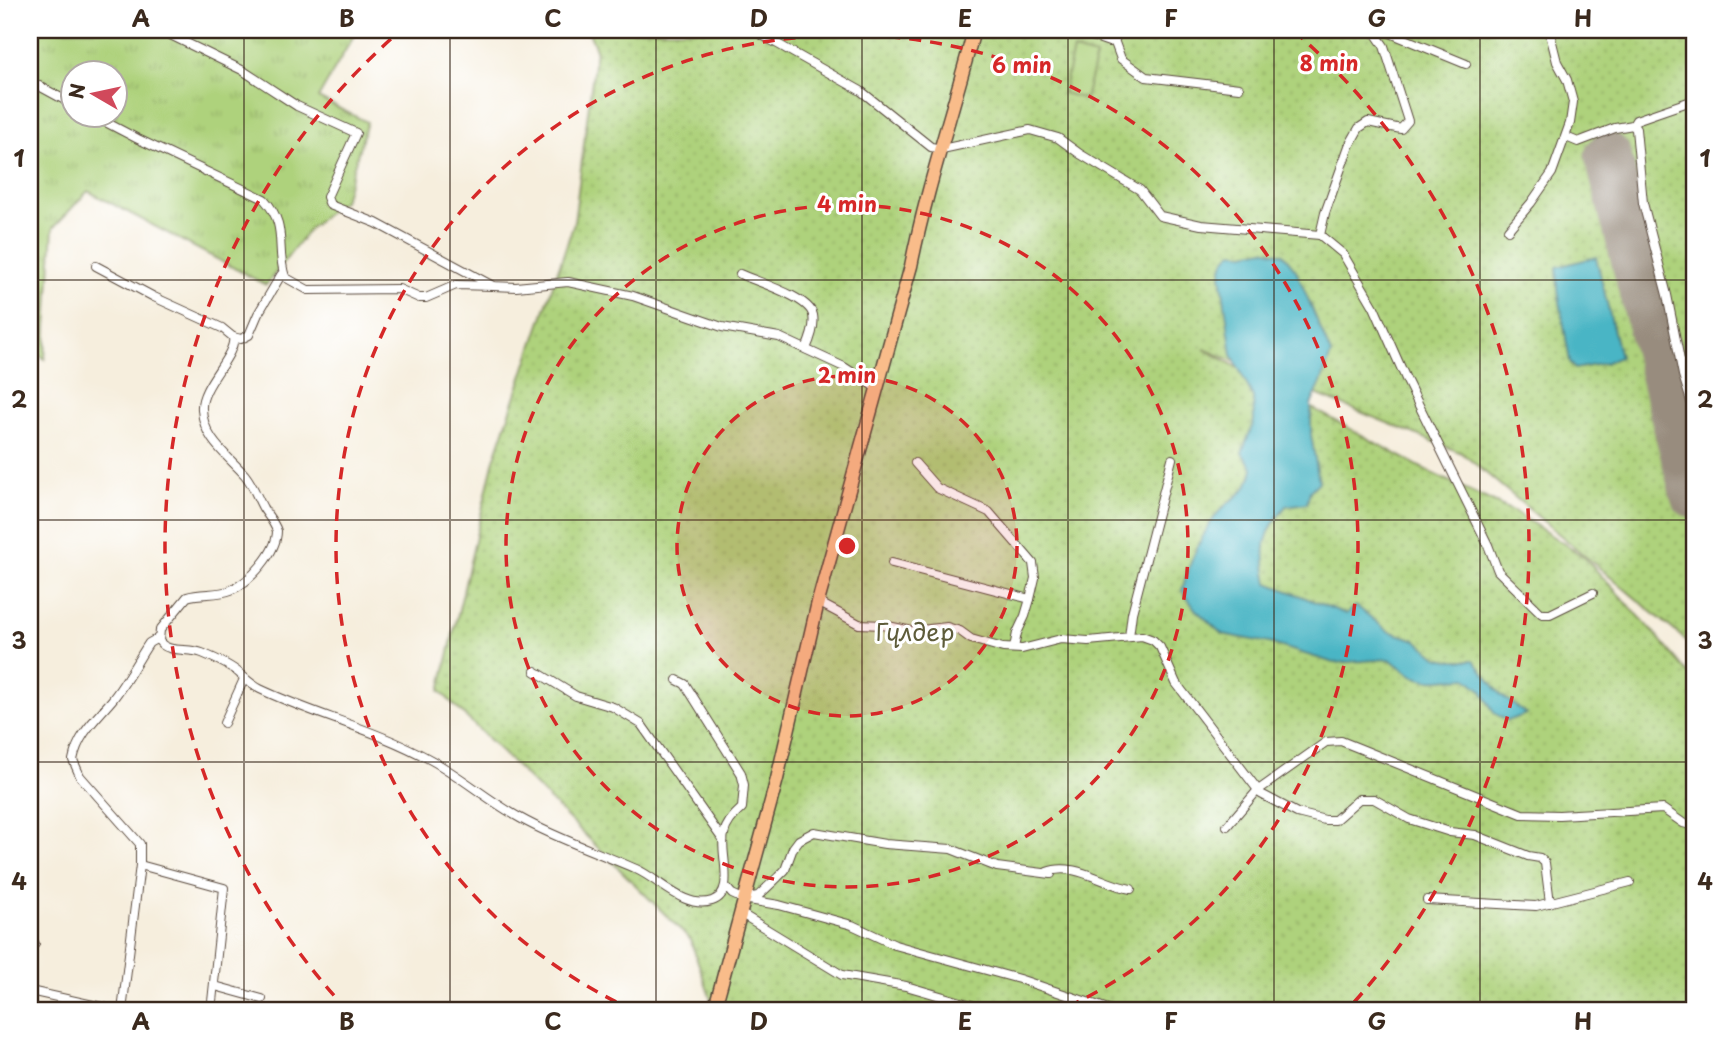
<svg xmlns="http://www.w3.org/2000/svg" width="1724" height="1041" viewBox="0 0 1724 1041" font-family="'Playpen Sans',sans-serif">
<defs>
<pattern id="grass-tufts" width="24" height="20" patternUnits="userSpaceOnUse" patternTransform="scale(1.75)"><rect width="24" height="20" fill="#aed27b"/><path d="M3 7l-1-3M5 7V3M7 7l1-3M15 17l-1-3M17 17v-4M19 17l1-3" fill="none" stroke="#97b46a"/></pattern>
<pattern id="garden-dots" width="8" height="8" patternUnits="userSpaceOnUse" patternTransform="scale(1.75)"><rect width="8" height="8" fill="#aed27b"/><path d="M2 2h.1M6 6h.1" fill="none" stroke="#97b46a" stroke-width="1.8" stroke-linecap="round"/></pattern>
</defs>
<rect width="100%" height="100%" fill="#fff"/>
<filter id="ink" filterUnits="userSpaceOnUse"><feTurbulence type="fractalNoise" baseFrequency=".0143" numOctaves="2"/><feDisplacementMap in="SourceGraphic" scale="14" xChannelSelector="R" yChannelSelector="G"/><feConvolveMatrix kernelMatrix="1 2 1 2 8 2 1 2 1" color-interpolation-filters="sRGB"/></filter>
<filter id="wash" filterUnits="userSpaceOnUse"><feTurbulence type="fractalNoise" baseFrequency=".00686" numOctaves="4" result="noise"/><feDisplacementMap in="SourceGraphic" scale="28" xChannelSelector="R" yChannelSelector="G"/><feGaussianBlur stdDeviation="1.57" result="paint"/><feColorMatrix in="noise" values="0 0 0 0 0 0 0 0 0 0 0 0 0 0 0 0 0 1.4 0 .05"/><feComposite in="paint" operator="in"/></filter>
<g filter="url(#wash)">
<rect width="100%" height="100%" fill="#f6eedd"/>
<path fill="url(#grass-tufts)" stroke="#747e4c" stroke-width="2" fill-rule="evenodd" d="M30,30h327l-39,68 49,24 -23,78 -32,26 -46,59 -178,-94 -35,37 -8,131 -15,-9zM74,74h42v42h-42z"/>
<path fill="url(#garden-dots)" stroke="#747e4c" stroke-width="2" d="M588,30h1106v617l-232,-194 -258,-104 225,123 86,40 69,45 65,70 45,53v331h-979l-25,-72 -250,-248 53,-228 81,-240 22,-174z"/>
<path fill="#aed27b" stroke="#747e4c" stroke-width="2" d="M1073,50l23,6 -11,43 -22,-6z"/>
<g fill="#49b5c5" stroke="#427072" stroke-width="2">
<path d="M1264,249l19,5 13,16 35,84 -10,29 -10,22v30l8,47 -9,9 -3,12 -21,3c-23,27 -25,43 -18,77l78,31 9,-8 4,2 29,23 28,9 21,17 12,3h25l27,35 25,19 -18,7 -14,-8 -12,-22 -15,-13c-40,2 -44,9 -77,-19l-56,4 -65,-20 -47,-9 -27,-25 -13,-19c7,-26 19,-55 35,-76 15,-19 31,-17 36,-46l-11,-15 12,-32 -1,-24 -21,-42 -11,-80c1,-10 3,-17 12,-23l12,1z"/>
<path d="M1596,257l24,100 -15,6 -30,6 -5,-7 -12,-72 -1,-23z"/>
</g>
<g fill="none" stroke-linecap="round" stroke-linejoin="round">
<path stroke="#988c7e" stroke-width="47" d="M1608,156l86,339"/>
</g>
</g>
<g filter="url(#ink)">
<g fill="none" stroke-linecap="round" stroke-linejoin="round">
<defs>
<g id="minor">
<path d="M160,30l82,40 55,36 59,27 -29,64 3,8 46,18 117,63 23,1 52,-5 65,14 89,31 57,10 65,30 34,22"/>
<path d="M753,30l108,61 70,56 11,2 88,-19 28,8 22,16 60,36 20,26 41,9 119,10 23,19 31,53 32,72 82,166 10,26 44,43h8l43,-21"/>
<path d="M1075,30l34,12 5,-2 7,19 25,18 93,11"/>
<path d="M1383,30l83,34"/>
<path d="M1114,40l8,-10"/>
<path d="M30,81l44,24"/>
<path d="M1694,100l-58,20 -3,5 3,4 7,74 24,92 16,80 11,36"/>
<path d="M94,116l44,23 126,60c25,28 11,47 21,78"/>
<path d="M1566,137l12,5 37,-14 18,-3"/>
<path d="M1508,230l23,-27 21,-30 18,-50 3,-21 -6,-22 -10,-18 -8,-32"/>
<path d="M1320,235l5,-22 24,-67 10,-18 9,-6 33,7 7,-8 -24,-75 -11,-16"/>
<path d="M96,266l58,31 68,31 11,9c4,18 -33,49 -31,72 1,30 25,46 43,66 8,10 12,22 18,33 5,8 11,14 14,23 0,21 -27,51 -46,59 -14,6 -30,2 -44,7l-27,33 -1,11c9,13 29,6 43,12 12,5 28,12 37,20 7,6 13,12 21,16 57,27 115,40 171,71 31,17 58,41 89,58 37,21 78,34 116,51 23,10 49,41 76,32 25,-8 7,-48 12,-67 2,-11 10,-19 18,-26l2,-23 -3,-12 -56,-89 -8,-4"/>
<path d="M740,274c17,8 69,23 73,41 2,10 -3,25 -7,34"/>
<path d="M30,307l3,2"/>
<path d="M233,337l8,2 8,-4 9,-21 23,-39 27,15 91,-1 20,9h7l30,-13 37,1"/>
<path d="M915,463l22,25 52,24 44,51 2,15 -5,21 -5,17 -8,17 -3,15"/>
<path d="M892,563l138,36"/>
<path d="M818,602l41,22 24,1 29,6 35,-4 13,4 11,8 32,9 19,1 39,-10 27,2 54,-5 11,4 7,7 16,36 85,111 36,19 28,7h10l24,-21h15l35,20 41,13 25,3 53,21 12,2 5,5 5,40"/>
<path d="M1129,637l3,-24 40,-154"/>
<path d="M535,671l41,25 37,11 28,17 82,116"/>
<path d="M224,723l20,-44"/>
<path d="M1227,826l30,-35 69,-49 15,-1 20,8 161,65 37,1 104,-6 20,14 8,2 3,9"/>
<path d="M140,865l84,23 -13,123"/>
<path d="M1047,872c27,-11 57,13 84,17"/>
<path d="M726,887l6,7 11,5 36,6 73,20 43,20 124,34 95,32"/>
<path d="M746,898l12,-2 20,-19 7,-7 8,-22 6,-8 15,-8 71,12 66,5 46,18 54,7"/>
<path d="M1427,900l109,6 94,-24"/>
<path d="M740,913l102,62 64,11 86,25"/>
<path d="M30,942l5,2"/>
<path d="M215,986l47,13"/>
<path d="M30,991l90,20"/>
<path d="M122,1011l18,-146v-21l-60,-68 -7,-16c5,-26 23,-41 39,-60 14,-17 25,-39 37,-57l9,-5"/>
</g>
<path id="primary" d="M714,1011l63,-232 41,-177 93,-336c16,-80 43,-158 63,-236"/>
</defs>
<use href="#minor" stroke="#57473b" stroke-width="10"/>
<use href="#primary" stroke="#57473b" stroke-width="15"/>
<use href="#minor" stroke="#fff" stroke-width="8"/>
<use href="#primary" stroke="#f9bc8a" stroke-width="12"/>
</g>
</g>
<path fill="none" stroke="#3b2a1e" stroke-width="2" stroke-opacity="0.55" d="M244,30v981M450,30v981M656,30v981M862,30v981M1068,30v981M1274,30v981M1480,30v981M30,280h1664M30,520h1664M30,762h1664"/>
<circle cx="847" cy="546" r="170" fill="#d62828" fill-opacity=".12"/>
<g fill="none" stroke="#d62828" stroke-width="3.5" stroke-dasharray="12 9">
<circle cx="847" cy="546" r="170"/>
<circle cx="847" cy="546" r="341"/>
<path d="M635 1011A511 511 0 1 1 1059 1011"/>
<path d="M348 1011A682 682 0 0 1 400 31M1294 31A682 682 0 0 1 1346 1011"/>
</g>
<g text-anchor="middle" stroke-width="6" stroke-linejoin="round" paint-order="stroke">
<g font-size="24" fill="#5e5c3a" stroke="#fff">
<text x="915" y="641">Гүлдер</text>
</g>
</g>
<circle cx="847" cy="546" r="10" fill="#d62828" stroke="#fff" stroke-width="3.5"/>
<g font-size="21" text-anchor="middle" font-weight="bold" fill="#d62828" stroke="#fff" stroke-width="6" stroke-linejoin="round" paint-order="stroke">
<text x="1329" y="71">8 min</text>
<text x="1022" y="73">6 min</text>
<text x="847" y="212">4 min</text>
<text x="847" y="383">2 min</text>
</g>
<rect width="1724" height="1041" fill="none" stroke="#fff" stroke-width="77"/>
<g transform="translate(94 94) rotate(279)"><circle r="33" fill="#ffffff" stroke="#b1aaa5" stroke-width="2"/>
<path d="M0-5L12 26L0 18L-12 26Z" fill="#d1495b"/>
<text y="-10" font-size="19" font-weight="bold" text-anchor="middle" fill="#3b2a1e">N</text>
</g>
<rect x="38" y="38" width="1648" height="964" fill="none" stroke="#3b2a1e" stroke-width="2.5"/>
<g font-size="23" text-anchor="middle" font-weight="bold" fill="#3b2a1e">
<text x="141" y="27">A</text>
<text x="347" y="27">B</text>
<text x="553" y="27">C</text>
<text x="759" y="27">D</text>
<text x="965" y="27">E</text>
<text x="1171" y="27">F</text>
<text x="1377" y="27">G</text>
<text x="1583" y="27">H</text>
<text x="19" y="167">1</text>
<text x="1705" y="167">1</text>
<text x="19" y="408">2</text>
<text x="1705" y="408">2</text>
<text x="19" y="649">3</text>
<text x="1705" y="649">3</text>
<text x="19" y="890">4</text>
<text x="1705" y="890">4</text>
<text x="141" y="1030">A</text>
<text x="347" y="1030">B</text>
<text x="553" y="1030">C</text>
<text x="759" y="1030">D</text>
<text x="965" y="1030">E</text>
<text x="1171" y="1030">F</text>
<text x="1377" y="1030">G</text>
<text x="1583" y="1030">H</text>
</g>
</svg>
